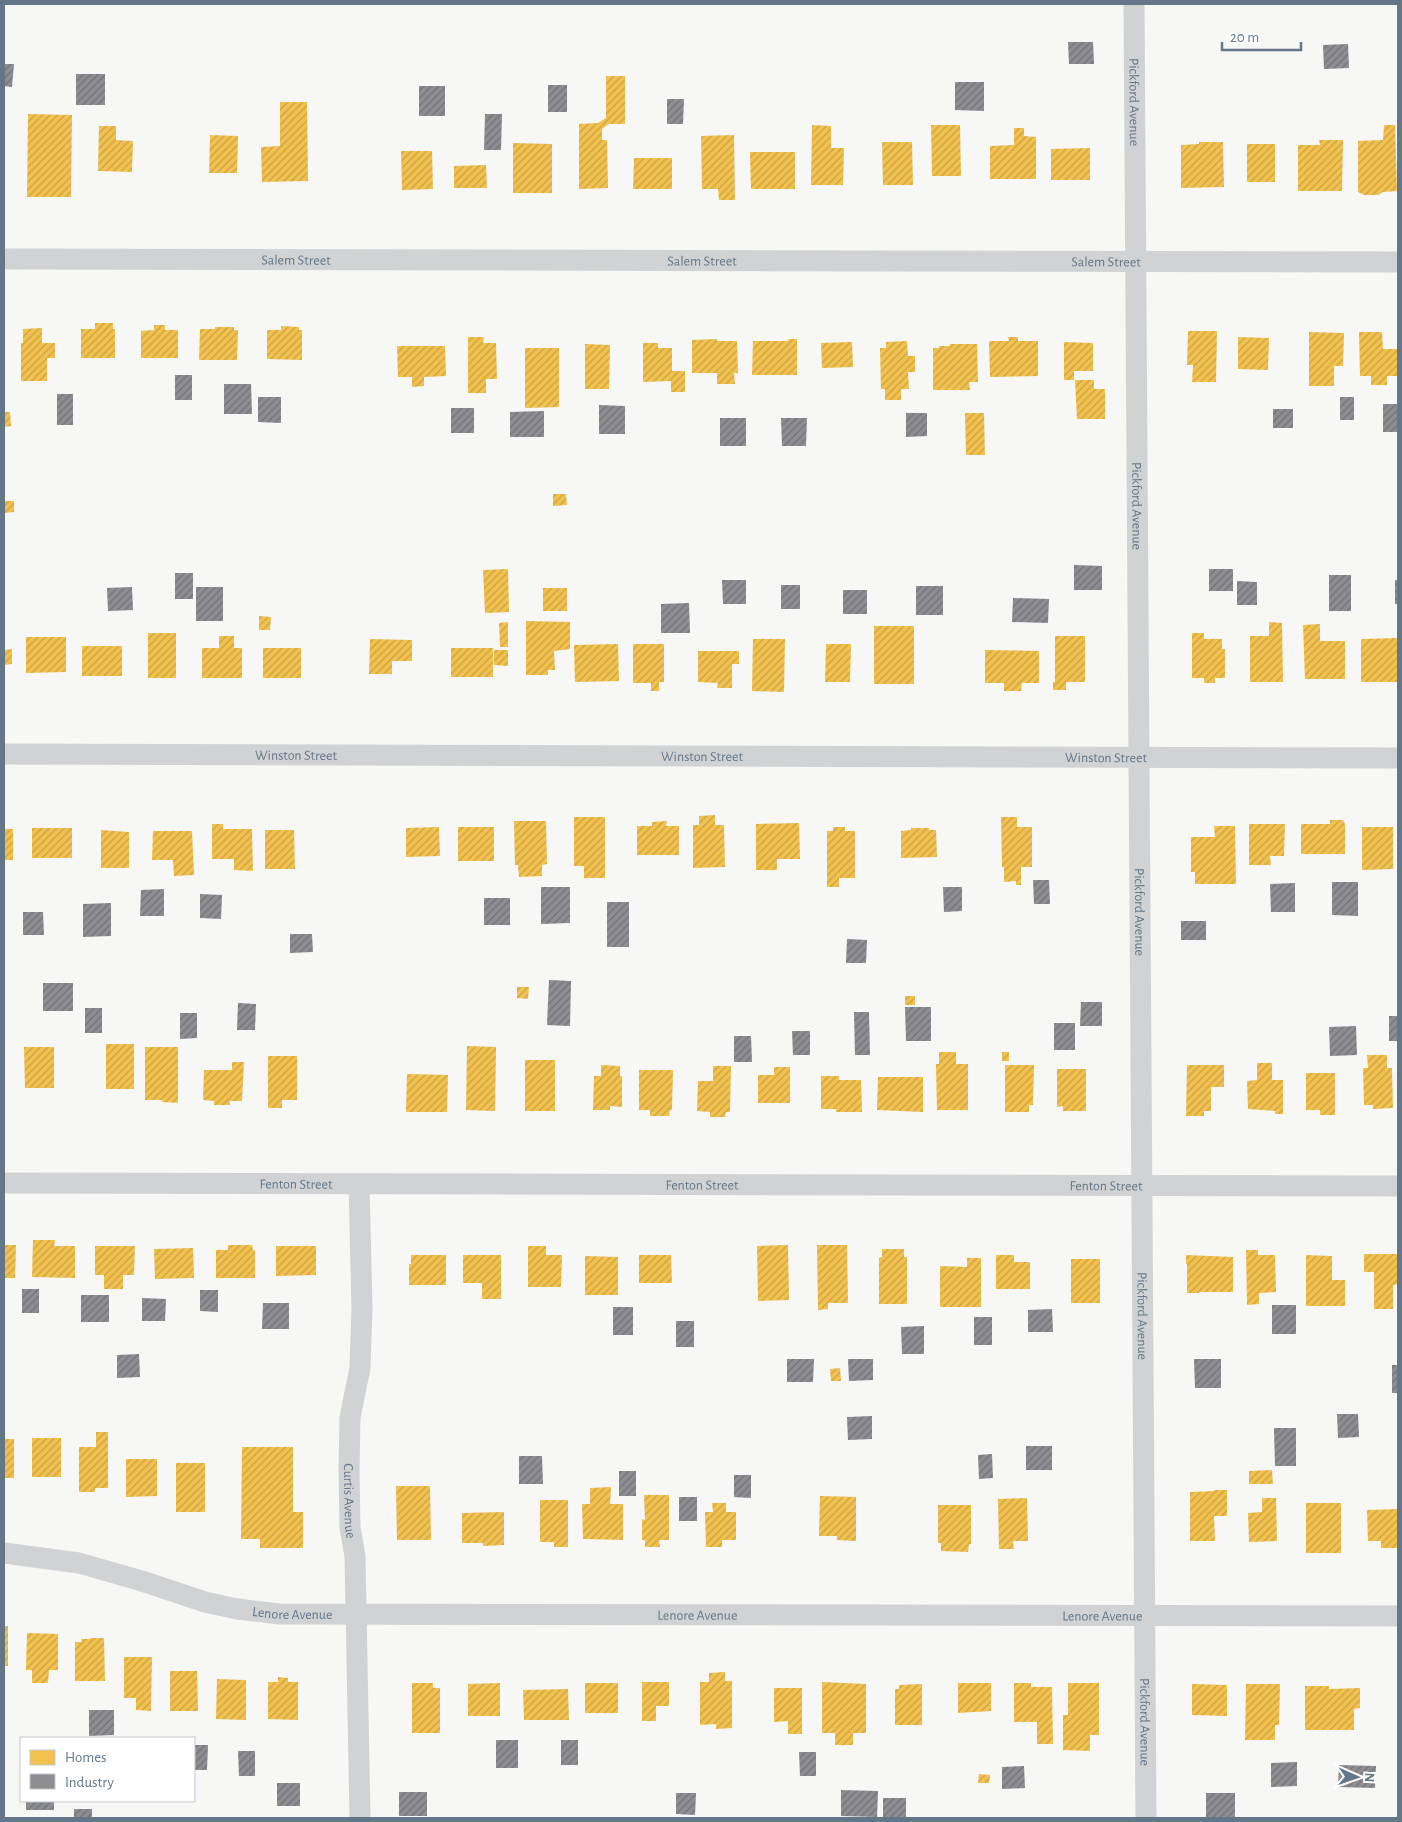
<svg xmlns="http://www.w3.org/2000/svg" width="1402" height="1822" viewBox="0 0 1402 1822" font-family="'Alegreya Sans',sans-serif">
<defs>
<pattern id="homes-hatch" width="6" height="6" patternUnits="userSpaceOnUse" patternTransform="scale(1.25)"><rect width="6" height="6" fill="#f2c14e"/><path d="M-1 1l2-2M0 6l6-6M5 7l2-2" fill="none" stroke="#c8a247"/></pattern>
<pattern id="industry-hatch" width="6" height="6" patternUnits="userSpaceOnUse" patternTransform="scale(1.25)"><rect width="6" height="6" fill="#8d8d92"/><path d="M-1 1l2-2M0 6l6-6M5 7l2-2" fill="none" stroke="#717378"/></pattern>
</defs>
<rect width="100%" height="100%" fill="#f7f7f6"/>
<g fill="url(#homes-hatch)">
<path d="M606,76h19v48h-16l-7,5v11h5l1,48 -29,1v-65l19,-1 8,-5z"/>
<path d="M280,102h27l1,79 -46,1 -1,-35 19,-1z"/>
<path d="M28,114l44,1 -1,82h-44z"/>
<path d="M812,125l19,1v22h13l-1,37h-32z"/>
<path d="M931,125h29l1,51h-29z"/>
<path d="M1384,125h11l2,66 -14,1 -5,3h-14l-6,-3v-51l25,-1z"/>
<path d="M99,126h17v14l17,1 -1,31 -34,-1z"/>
<path d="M1014,128h10v8l12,1v42h-46v-33l24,-1z"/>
<path d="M210,135l28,1 -1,37h-28z"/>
<path d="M734,135l1,65h-16l-1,-11h-16l-1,-53z"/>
<path d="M1319,140h24l-1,51h-44v-46h22z"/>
<path d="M882,142h30l1,43h-30z"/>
<path d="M1199,142h24l1,45 -43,1v-43l18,-1z"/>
<path d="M513,143l39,1v49h-39z"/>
<rect x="1247" y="144" width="28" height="38"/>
<path d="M1090,148v32h-39v-31z"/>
<path d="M401,151h31l1,38 -31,1z"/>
<path d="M750,152h45v37h-44z"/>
<path d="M634,158h38v31h-39z"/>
<path d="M486,165l1,23h-33v-22z"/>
<path d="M95,323h18v6h2v29h-34v-29h14z"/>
<path d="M154,325h11v5h13v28h-37v-27l13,-1z"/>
<path d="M281,326l18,1v3h3v30l-35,-1v-29h14z"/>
<path d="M215,327h19v3h4l-1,30h-38l1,-31h15z"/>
<path d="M42,328v15h13v15h-8v23h-26v-38h2v-14z"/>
<path d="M1188,331h29l-1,51h-24l1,-17h-6z"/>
<path d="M1309,332l35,1 -1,33h-9v20h-25z"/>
<path d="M1359,332h23l1,17h15v27h-11v9h-16v-9h-11z"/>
<path d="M468,337h16l-1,6h13l1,36h-11v14h-18z"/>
<path d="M1008,337h10v4h20v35l-48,1 -1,-36h20z"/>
<path d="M1238,337l31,1 -1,32 -30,-1z"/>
<path d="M717,339v2h20l1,32h-4l1,11h-18v-11h-25v-33z"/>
<path d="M788,339h9v36h-45l1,-34h35z"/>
<path d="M907,341l1,15h7v16h-7l1,17h-8v11h-16v-11h-4l-1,-41h6v-6z"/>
<path d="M852,342l1,25 -31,1 -1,-25z"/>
<path d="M1064,342l29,1v28h-19v9h-10z"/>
<path d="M643,343h15v5h14v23h13v21h-14v-11l-28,1z"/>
<path d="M585,344l25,1 -1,44h-24z"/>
<path d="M950,344h27l1,38h-9l1,8h-37v-42h6v-2h11z"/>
<path d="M397,346h48l1,30 -22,1v9l-12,1v-10h-14z"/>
<path d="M525,348h34v59l-34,1z"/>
<path d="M1075,380h19v9h11v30h-28z"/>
<path d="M4,412h6l1,14 -7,1z"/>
<path d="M965,413h19l1,42h-19z"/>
<path d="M553,494h13l1,11 -14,1z"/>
<path d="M4,501h10v11l-10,1z"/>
<path d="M508,569l1,43 -24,1 -2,-43z"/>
<rect x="543" y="588" width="24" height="23"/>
<path d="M259,616l12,1 -1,13h-11z"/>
<path d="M526,621l44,1v27l-16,2 1,19h-7v5h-22z"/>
<path d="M508,622v25h-8l-1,-24z"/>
<path d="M1269,622l13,1 1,59h-33v-46h19z"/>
<path d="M1320,624v17h25v38h-40l-2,-54z"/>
<rect x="874" y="626" width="40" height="58"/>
<rect x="148" y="633" width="28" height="45"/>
<path d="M1192,633h12v6h18v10h3v29h-10v5h-11v-5h-12z"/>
<path d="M219,636h15v12h8v30h-40v-30h17z"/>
<path d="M1055,636h30v46h-19v8h-13v-8h2z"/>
<path d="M26,637h40v35l-40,1z"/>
<path d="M1398,638v44h-37v-41l1,-2z"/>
<path d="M370,639l42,1v21h-20v13h-23z"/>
<path d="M753,639h32l-1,53 -32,-1z"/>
<path d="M618,644l1,37 -44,1 -1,-37z"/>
<path d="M633,644h31v38h-5v9h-8v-8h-18z"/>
<path d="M826,644h25l-1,38h-25z"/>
<rect x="82" y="646" width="40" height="30"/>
<rect x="263" y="648" width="38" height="30"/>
<rect x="451" y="648" width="42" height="29"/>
<path d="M12,649v15l-8,1v-15z"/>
<path d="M494,650h14v16l-14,-1z"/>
<path d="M985,650l54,1v32h-17l-1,8h-17v-8h-19z"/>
<path d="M698,651h41v13h-7v24h-15l1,-5 -20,-1z"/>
<path d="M715,815v10h9l1,42 -32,1v-43h6v-9z"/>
<path d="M574,817h31v61h-21v-12h-10z"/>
<path d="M1001,817h16v10h15v40h-11v18h-5v-4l-12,1v-15h-2z"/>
<path d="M1330,820h13l2,4v30h-44v-30h29z"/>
<path d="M514,821h32l1,43 -5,1v11l-23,1 -1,-12h-3z"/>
<path d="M667,821l-1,5h13v29h-42v-29h15v-4z"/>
<path d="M799,823l1,36h-23v11h-21v-46z"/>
<path d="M212,824h11v5h29l1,42 -19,-1v-11h-22z"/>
<path d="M1249,824h36l-1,32h-14l1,9h-22z"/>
<path d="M1214,826h21l1,58h-41v-12h-4v-35h24z"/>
<path d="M439,827l1,29 -34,1v-29z"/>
<rect x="458" y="827" width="36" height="34"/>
<path d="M833,827h12v4h10v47h-16v9h-12v-56h6z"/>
<path d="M1362,827h31v42l-31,1z"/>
<rect x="32" y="828" width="40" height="30"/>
<path d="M911,828h18v2h7l1,27 -36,1v-27l10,-1z"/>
<rect x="4" y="829" width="9" height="31"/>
<path d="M101,830l28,2v36h-28z"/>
<path d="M265,830h29l1,39h-30z"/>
<path d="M153,831h39l2,44 -20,1 -1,-16h-21z"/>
<path d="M517,987h12l-1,12 -11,-1z"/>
<rect x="905" y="996" width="10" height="9"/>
<rect x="106" y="1044" width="28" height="45"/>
<path d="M467,1046l29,1 -1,64 -29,-1z"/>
<path d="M24,1047h30v41h-29z"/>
<path d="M145,1047h33v56l-16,-1v-2h-17z"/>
<path d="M939,1052h17v12h12v46h-31l-1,-46h3z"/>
<rect x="1002" y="1052" width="7" height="9"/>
<path d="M1367,1055h20v13h5l1,40 -20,1v-4h-9l-1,-37h5z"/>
<path d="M268,1056h29v44h-15v8h-14z"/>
<rect x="525" y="1060" width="30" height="51"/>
<path d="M232,1062h12l-2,39h-12v4h-16v-4l-11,-1 1,-30h28z"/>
<path d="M1257,1063h15v17h11v34h-8v-3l-27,-2 -1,-28 10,-1z"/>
<path d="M601,1065l19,1v10h2v31l-12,-1v4h-17l1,-34h7z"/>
<path d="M1005,1065h29l-1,40h-4v7h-24z"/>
<path d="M1187,1065h37v22h-13v24h-7v5h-18z"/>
<path d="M713,1066h18l-1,46h-4l-1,5h-15v-5l-13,-1 1,-30h15z"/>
<path d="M774,1067h16v36h-32v-28h16z"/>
<path d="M1057,1069h29v42h-23v-5l-6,1z"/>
<path d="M639,1070h34l-1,40h-2l-1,6h-19v-6h-11z"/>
<path d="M1306,1073h29v42h-15v-5h-14z"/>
<path d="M407,1074l41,1 -1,37h-41z"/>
<path d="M821,1076h18v4h22l1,32h-26v-3h-15z"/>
<path d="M878,1077h45v35l-46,-2z"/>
<path d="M33,1240h22l-1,6h21v32l-43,-1z"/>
<path d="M4,1245h12l-1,33h-11z"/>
<path d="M228,1245h24l1,5h2v28h-39v-28h12z"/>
<path d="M788,1245l1,55 -31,1 -1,-55z"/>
<path d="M817,1245h30l1,58h-20v6l-10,1z"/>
<path d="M95,1246h40l-1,29h-11v14h-19v-14h-9z"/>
<path d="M276,1246h40v29l-40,1z"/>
<path d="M528,1246h18v9h16l-1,32h-33z"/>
<path d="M193,1248l1,30 -39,1 -1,-30z"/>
<path d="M882,1249h22v8h3v47h-28v-46l3,-1z"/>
<path d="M1246,1250h12v5h17l1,37 -17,1v11l-12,1z"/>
<path d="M1364,1254h34v30l-5,1v24h-19v-37h-10z"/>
<path d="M411,1255h35v30h-37v-21h2z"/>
<path d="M463,1255h38v44h-19v-16h-19z"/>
<path d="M639,1255h32l1,28h-33z"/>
<path d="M996,1255h18v7h16v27h-34z"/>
<path d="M1186,1255l47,2v35h-34v1h-12v-29h-1z"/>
<path d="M1306,1255l26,1v24h13v26h-39z"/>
<path d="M585,1256l33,1v38h-33z"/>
<path d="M967,1258h14v49h-41v-41l27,1z"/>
<rect x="1071" y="1259" width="29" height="44"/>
<path d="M840,1368l1,13h-10l-1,-12z"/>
<path d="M96,1432h12v56h-13v4h-16v-45h17z"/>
<rect x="32" y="1438" width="29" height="39"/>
<rect x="4" y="1439" width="10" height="39"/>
<path d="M242,1447h51v65h10v36h-43v-9h-19z"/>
<path d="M126,1459h31v37l-31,1z"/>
<rect x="176" y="1463" width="29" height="49"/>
<path d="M1272,1470l1,14h-24v-13z"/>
<path d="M396,1486h34l1,54h-34z"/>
<path d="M611,1487l-1,17h13v36l-40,-1 -1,-35h8v-16z"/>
<path d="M1214,1490h13v26h-13l1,25h-25v-49l24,-1z"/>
<path d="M644,1495h25v45h-10l1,7h-15v-7h-3v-21l3,1z"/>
<path d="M820,1496l36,1v44l-19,-1v-4h-18z"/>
<path d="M1027,1498l1,43h-15l1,8h-15l-1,-50z"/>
<path d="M1262,1498h14l1,43 -28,1 -1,-29 14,-1z"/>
<path d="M540,1500h28v47h-14v-5h-14z"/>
<path d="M712,1503h14v9h10v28h-14v7h-16l-1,-35h8z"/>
<rect x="1306" y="1503" width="35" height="50"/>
<path d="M938,1505h33v39h-2l-1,8 -27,-1v-8h-3z"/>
<path d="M1398,1509v39h-17v-7h-13l-1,-31z"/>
<path d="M504,1512v33l-21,1v-3h-21v-30z"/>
<rect x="4" y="1626" width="4" height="40"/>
<path d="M27,1633l31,1v36h-9l-1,13h-16v-13h-6z"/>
<path d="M90,1638h14l1,43h-30v-39h7l-1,-3h9z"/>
<path d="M124,1657h28l-1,54 -15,-1v-12h-12z"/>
<path d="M170,1671h27l1,40h-28z"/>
<path d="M725,1672v9h7v47l-16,1v-5l-16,1v-43h9v-9z"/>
<path d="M278,1677l10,1v4h10v38l-30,-1v-37h10z"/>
<path d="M217,1679l29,1v40l-30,-1z"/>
<path d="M642,1682h27v24h-13v15h-14z"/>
<path d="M822,1682l44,2v49h-13v12h-18v-12h-13z"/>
<path d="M412,1683h21v5h7v45h-28z"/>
<path d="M500,1683v33h-32v-32z"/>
<rect x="585" y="1683" width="33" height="30"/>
<path d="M958,1683h33v28l-33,2z"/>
<path d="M1014,1683h17v4h21l1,57h-16v-22h-23z"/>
<path d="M1068,1683h31v52h-9v16l-27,-1v-35h5z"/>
<path d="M922,1684v41h-27v-36h4v-4z"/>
<path d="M1192,1684l35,1v31l-35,-1z"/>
<path d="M1246,1684h34l-1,41h-4v15h-30z"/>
<path d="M1305,1686h24v3l31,-1v20l-6,1v21h-49z"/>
<path d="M774,1688h28v46h-14v-13l-14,1z"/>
<path d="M568,1689l1,31h-45l-1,-30z"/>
<path d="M979,1774l11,1 -1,8h-11z"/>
</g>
<g fill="url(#industry-hatch)">
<path d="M1068,42h25l1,22h-25z"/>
<path d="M1348,44l1,24 -25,1 -1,-24z"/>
<path d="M4,64h10l-2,23 -8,-1z"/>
<rect x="76" y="74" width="29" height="31"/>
<path d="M955,82h29v29l-29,-1z"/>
<rect x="548" y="85" width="19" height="27"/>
<rect x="419" y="86" width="26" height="30"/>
<path d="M667,99h17l-1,25h-16z"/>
<path d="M485,114h17l-1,36h-17z"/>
<rect x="175" y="375" width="17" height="25"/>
<path d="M224,384h27l1,30h-28z"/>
<rect x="57" y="394" width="16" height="31"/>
<path d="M258,397h23v26l-23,-1z"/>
<rect x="1340" y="397" width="14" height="23"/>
<rect x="1383" y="404" width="15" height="28"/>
<path d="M599,405l26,1v28h-26z"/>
<rect x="451" y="408" width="23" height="25"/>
<rect x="1273" y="409" width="20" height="19"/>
<path d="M544,411v26h-34v-25z"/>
<path d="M906,413h21v23l-21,1z"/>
<rect x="720" y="418" width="26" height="28"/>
<path d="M781,418h26l-1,28h-24z"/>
<path d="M1074,565l28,1v24h-28z"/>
<rect x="1209" y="569" width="24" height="22"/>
<rect x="175" y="573" width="18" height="26"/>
<rect x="1329" y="575" width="22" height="36"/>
<path d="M722,580h24v24h-23z"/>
<rect x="1395" y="580" width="3" height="24"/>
<path d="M1237,581l20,1v23h-20z"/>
<rect x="781" y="585" width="19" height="24"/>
<rect x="916" y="586" width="27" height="29"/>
<path d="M132,587l1,23 -25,1 -1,-23z"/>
<rect x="196" y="587" width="27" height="34"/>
<rect x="843" y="590" width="24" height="24"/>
<path d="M1013,598l36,1 -1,24 -36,-1z"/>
<path d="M689,603l1,30h-29v-29z"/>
<path d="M1033,880h16l1,24h-16z"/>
<path d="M1332,882h26v34l-26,-1z"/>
<path d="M1295,883v29h-24l-1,-28z"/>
<path d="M541,887h29v36l-29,1z"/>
<path d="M943,887h19v24l-18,1z"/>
<path d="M164,889v27h-24l1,-26z"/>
<path d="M200,894l22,1 -1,24 -21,-1z"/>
<rect x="484" y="898" width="26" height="27"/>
<rect x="607" y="902" width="22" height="45"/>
<path d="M111,903v33l-28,1v-33z"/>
<path d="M23,912h20l1,23h-21z"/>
<rect x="1181" y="921" width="25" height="19"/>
<path d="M290,934h22l1,18 -23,1z"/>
<path d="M847,939l20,1 -1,23h-20z"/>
<path d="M549,980l22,1 -1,45 -23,-1z"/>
<rect x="43" y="983" width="30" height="28"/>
<path d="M1081,1002h21v24h-22z"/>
<path d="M238,1003l18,1 -1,26h-18z"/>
<path d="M905,1007h26v34h-25z"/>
<rect x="85" y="1008" width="17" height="25"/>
<path d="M854,1012h15l1,43h-15z"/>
<path d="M180,1013h17v25l-17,1z"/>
<rect x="1389" y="1016" width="9" height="25"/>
<rect x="1054" y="1023" width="21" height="27"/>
<path d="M1356,1026l1,29 -27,1 -1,-29z"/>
<path d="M792,1031h18v24h-17z"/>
<path d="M734,1036h17l1,26h-18z"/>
<rect x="22" y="1289" width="17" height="24"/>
<path d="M200,1290h18v22l-18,-1z"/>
<rect x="81" y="1295" width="28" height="27"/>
<path d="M142,1298l24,1 -1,22h-23z"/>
<path d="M263,1303h26v26h-27z"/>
<rect x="1272" y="1305" width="24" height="29"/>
<rect x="613" y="1307" width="20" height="28"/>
<path d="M1052,1309l1,23h-25v-22z"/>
<rect x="974" y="1317" width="18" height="28"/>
<rect x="676" y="1321" width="18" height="26"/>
<path d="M924,1326v28h-22l-1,-27z"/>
<path d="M139,1354l1,23 -23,1v-23z"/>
<path d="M787,1359h27l-1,23h-26z"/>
<path d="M848,1359h25v21l-24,1z"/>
<path d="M1194,1359h27v29h-26z"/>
<rect x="1392" y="1365" width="6" height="28"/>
<path d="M1337,1414h21l1,23 -21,1z"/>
<path d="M872,1416v23l-24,1 -1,-23z"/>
<path d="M1274,1428h22v38h-21z"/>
<rect x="1026" y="1446" width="26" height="24"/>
<path d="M992,1454l1,24 -14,1 -1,-24z"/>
<path d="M519,1456h23l1,28h-24z"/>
<rect x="619" y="1471" width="17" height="25"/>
<path d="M734,1475h17v23l-17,-1z"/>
<rect x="679" y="1497" width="18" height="24"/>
<path d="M89,1710h25v25l-25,1z"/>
<rect x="496" y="1740" width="22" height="28"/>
<rect x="561" y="1740" width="17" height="25"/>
<path d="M194,1745h14l-1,25h-13z"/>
<path d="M238,1751h17v25h-16z"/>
<path d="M799,1752h17v24h-16z"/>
<path d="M1297,1762v24l-26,1v-24z"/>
<path d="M1339,1765l37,1 -1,22 -37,-1z"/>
<path d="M1024,1766l1,22 -23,1v-22z"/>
<rect x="277" y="1783" width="23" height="23"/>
<path d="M841,1790l37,1 -1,26 -36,-1z"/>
<rect x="399" y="1792" width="28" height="24"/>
<path d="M676,1793h20l-1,22 -19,-1z"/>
<rect x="1206" y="1793" width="29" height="25"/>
<rect x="883" y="1798" width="23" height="20"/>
<rect x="26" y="1801" width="28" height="9"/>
<rect x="74" y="1809" width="18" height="9"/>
</g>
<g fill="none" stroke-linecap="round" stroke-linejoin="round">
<g stroke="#d1d2d3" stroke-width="21">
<path id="s1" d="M1134,4l12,1814"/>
<path id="s2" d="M4,259l1394,3"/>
<path id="s3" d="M4,754l1394,4"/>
<path id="s4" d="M4,1183l1394,3"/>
<path id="s5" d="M359,1184l3,124 -2,60 -10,49 -1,52 1,59 5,28 5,262"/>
<path id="s6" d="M4,1553l75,10 63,18 63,21 32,7 42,5 1119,2"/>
</g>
</g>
<g text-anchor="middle" stroke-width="5" stroke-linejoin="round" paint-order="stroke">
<g font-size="14" fill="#647789" stroke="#fff">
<text dy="5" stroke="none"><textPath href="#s1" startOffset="98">Pickford Avenue</textPath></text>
<text dy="5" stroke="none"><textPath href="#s2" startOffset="292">Salem Street</textPath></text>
<text dy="5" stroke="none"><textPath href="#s2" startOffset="698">Salem Street</textPath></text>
<text dy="5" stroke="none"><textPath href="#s2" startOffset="1102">Salem Street</textPath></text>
<text dy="5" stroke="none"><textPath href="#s1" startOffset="502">Pickford Avenue</textPath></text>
<text dy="5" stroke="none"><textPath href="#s3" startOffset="292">Winston Street</textPath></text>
<text dy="5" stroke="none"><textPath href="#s3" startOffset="698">Winston Street</textPath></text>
<text dy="5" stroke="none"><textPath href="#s3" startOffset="1102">Winston Street</textPath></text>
<text dy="5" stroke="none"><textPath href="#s1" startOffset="908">Pickford Avenue</textPath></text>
<text dy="5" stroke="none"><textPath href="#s4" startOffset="292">Fenton Street</textPath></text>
<text dy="5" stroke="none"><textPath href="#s4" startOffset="698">Fenton Street</textPath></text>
<text dy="5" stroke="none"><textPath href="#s4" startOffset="1102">Fenton Street</textPath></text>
<text dy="5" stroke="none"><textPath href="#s1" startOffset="1312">Pickford Avenue</textPath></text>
<text dy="5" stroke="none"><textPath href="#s5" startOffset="318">Curtis Avenue</textPath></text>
<text dy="5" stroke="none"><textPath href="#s6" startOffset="296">Lenore Avenue</textPath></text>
<text dy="5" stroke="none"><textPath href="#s6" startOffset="701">Lenore Avenue</textPath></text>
<text dy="5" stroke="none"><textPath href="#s6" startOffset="1106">Lenore Avenue</textPath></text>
<text dy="5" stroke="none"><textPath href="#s1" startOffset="1718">Pickford Avenue</textPath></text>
</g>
</g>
<rect width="1402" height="1822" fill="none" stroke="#647789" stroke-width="10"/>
<rect x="20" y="1737" width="175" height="65" fill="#ffffff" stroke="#c1c9d0"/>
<rect x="30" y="1750" width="25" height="15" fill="#f2c14e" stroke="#c1c9d0"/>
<text x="65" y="1762" font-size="15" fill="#647789">Homes</text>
<rect x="30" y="1774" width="25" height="15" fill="#8d8d92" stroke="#c1c9d0"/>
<text x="65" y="1787" font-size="15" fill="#647789">Industry</text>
<g transform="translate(1357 1777) rotate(92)" stroke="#ffffff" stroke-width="4" paint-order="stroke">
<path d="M0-4L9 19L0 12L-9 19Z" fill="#647789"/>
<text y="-8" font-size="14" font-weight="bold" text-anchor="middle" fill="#647789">N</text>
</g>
<path d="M1222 42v8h79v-8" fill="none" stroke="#647789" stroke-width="2.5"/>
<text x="1230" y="42" font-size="15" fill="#647789" stroke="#ffffff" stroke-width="4" paint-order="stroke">20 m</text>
</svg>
